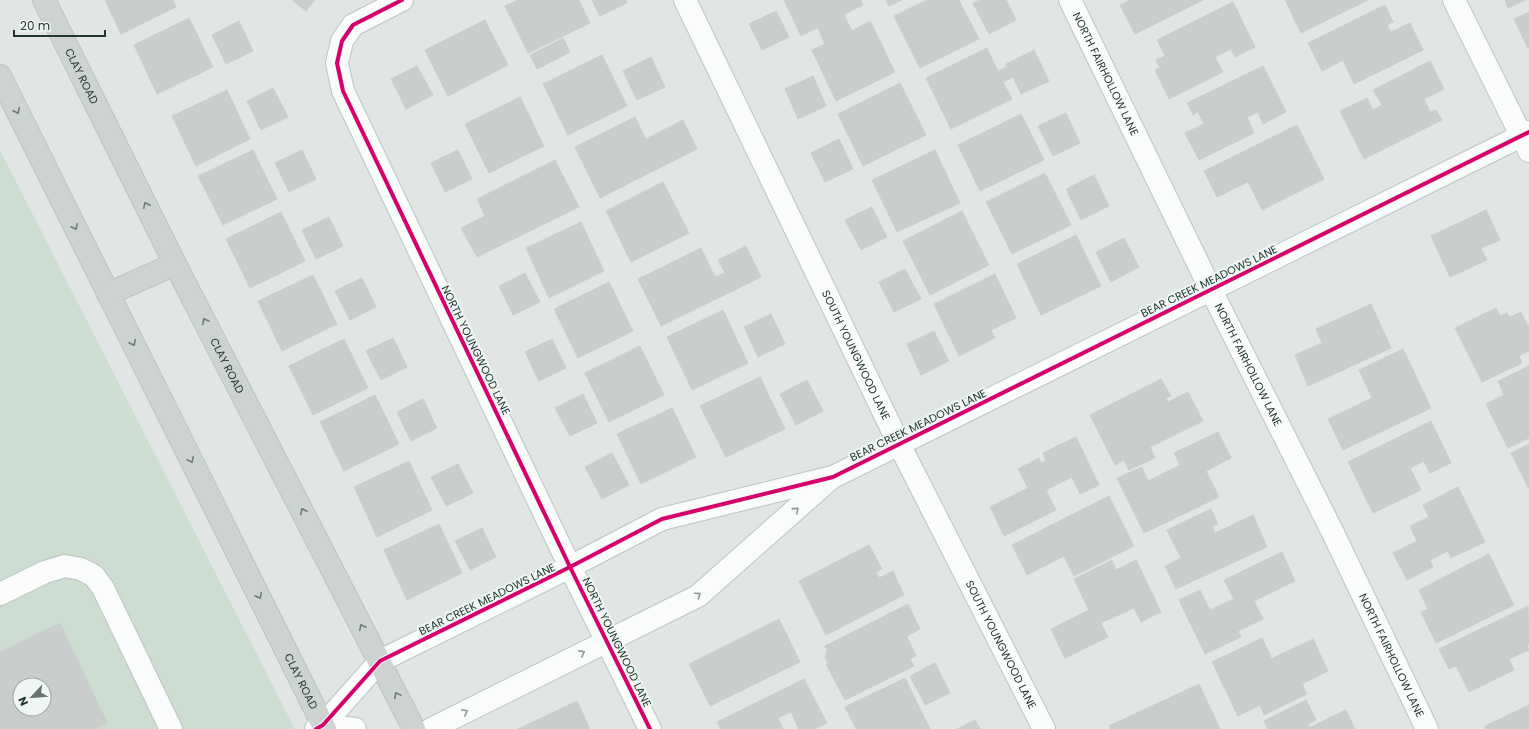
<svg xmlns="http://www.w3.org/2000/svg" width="1529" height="729" viewBox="0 0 1529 729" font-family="Poppins,sans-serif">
<rect width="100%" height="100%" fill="#e1e6e4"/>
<path fill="#ccded2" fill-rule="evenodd" d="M0,150l295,579h-295zM20,685h24v24h-24z"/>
<g fill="#c9cdcc" stroke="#cacfcd" fill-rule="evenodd">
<path d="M105,0h68l3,7 -55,27z"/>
<path d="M292,0h23l-9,11z"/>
<path d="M518,0h61l11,23 -62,30 -23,-47z"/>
<path d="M592,0h34l1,3 -27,13z"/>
<path d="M784,0h77l2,5 -62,31z"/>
<path d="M886,0h16l-13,6z"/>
<path d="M927,0h32l20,39 -59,29 -26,-52z"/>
<path d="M980,0h26l10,20 -27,14 -16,-31z"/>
<path d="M1130,0h73l-68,34 -15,-29z"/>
<path d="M1285,0h83l-67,33z"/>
<path d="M1505,0h20l-17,8z"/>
<path d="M1233,2l22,45 -20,10 -4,-8 -16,8 8,15 -54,27 -14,-29 5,-2 -4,-8 9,-4 -8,-16z"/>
<path d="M1385,5l8,17 -6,3 4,7 19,-9 13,27 -69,34 -11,-24 -21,11 -14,-28z"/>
<path d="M776,11l13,26 -27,13 -13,-26z"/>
<path d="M1529,12v35l-1,1 -14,-29z"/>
<path d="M844,15l8,16 18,-10 25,51 -59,29 -24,-51 13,-6 -7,-16z"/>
<path d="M189,18l24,49 -56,27 -23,-49z"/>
<path d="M485,20l23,45 -60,31 -23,-46z"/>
<path d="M239,21l14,30 -27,13 -14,-29z"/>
<path d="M563,38l7,14 -33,17 -7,-14z"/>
<path d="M987,48l11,23 9,-4 -1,-3 28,-14 15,31 -28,13 -8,-17 -10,5 9,17 -61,30 -25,-51z"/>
<path d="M602,55l25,51 -59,29 -25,-51z"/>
<path d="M651,57l14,30 -28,13 -14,-29z"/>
<path d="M1430,61l14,28 -20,10 6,13 6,-2 6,10 -78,39 -24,-48 27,-13 6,12 9,-5 -9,-15z"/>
<path d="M417,66l16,29 -27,14 -15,-30z"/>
<path d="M1263,66l23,46 -23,12 -5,-12 -11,5 7,16 -55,27 -14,-27 19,-9 -6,-12 -5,3 -6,-12z"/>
<path d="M813,76l13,30 -28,13 -13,-30z"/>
<path d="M900,83l26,52 -63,31 -25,-52z"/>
<path d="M273,88l15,29 -27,13 -14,-29z"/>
<path d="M227,90l23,49 -54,27 -24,-50z"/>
<path d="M520,97l24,49 -55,27 -24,-49z"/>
<path d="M1066,113l14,30 -27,13 -15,-30z"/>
<path d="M1021,114l23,46 -64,31 -22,-46z"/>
<path d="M635,117l11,22 37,-19 14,29 -97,49 -25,-51z"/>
<path d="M1297,125l27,54 -62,31 -14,-28 -31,15 -13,-26z"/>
<path d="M839,139l14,30 -28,13 -14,-29z"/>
<path d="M253,150l24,49 -54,26 -25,-49z"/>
<path d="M302,150l14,29 -27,13 -14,-29z"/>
<path d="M458,150l14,29 -27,13 -14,-29z"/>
<path d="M935,150l25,53 -63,29 -25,-52z"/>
<path d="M555,160l24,47 -102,50 -16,-29 24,-12 -8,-17z"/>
<path d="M1045,173l26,52 -59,29 -26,-52z"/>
<path d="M1094,175l15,31 -28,14 -15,-31z"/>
<path d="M663,182l26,51 -58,29 -25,-51z"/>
<path d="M872,207l15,30 -26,13 -16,-30z"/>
<path d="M1486,210l14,30 -19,8 6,12 -37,17 -19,-41z"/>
<path d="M962,211l27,54 -59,30 -27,-54z"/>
<path d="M281,212l24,49 -55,27 -24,-49z"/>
<path d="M329,217l14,29 -27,13 -14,-29z"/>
<path d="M581,222l23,49 -55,27 -23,-50z"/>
<path d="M1076,235l25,51 -60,29 -24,-51z"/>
<path d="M1124,238l15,29 -28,15 -15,-30z"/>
<path d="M746,246l15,31 -100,49 -23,-47 63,-31 14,29 10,-4 -7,-13z"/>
<path d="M905,269l16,30 -27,13 -15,-30z"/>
<path d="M525,273l15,29 -27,13 -14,-29z"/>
<path d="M995,274l21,44 -25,12 4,8 -36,18 -25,-52z"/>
<path d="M313,275l24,49 -55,27 -24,-50z"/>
<path d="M362,278l14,29 -26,13 -15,-29z"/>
<path d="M609,282l24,49 -55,27 -24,-49z"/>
<path d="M1371,304l20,44 -83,38 -13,-31 27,-12 -6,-14z"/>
<path d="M1496,308l4,8 7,-3 3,4 11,-5 7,14 1,-1v26l-10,5 3,7 -40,19 -27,-54z"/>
<path d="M723,310l25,53 -56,27 -25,-53z"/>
<path d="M771,314l14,30 -27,13 -14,-30z"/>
<path d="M934,331l15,30 -28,14 -14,-31z"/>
<path d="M393,338l14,29 -26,13 -15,-29z"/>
<path d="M344,339l24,49 -55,27 -24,-49z"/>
<path d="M552,339l14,29 -27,13 -14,-29z"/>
<path d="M640,346l24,49 -55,27 -24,-49z"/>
<path d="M1403,349l28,59 -88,42 -15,-31 44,-21 -13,-28z"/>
<path d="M1529,366v72l-21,10 -22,-44 18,-9 -6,-14z"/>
<path d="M760,377l25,52 -59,28 -26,-51z"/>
<path d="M1161,379l10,17 -5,2 2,4 20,-10 15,29 -53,26 5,11 -26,12 -5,-10 -9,5 -25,-50z"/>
<path d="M807,380l16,31 -27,14 -16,-31z"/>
<path d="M583,394l14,29 -27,13 -15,-28z"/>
<path d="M375,395l24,49 -55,27 -24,-49z"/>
<path d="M423,399l14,29 -26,13 -14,-29z"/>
<path d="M672,408l24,49 -55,27 -24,-50z"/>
<path d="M1431,421l20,42 -21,10 -6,-12 -14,7 11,22 -48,23 -25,-51z"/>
<path d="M1218,432l13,26 -25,13 13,26 -75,36 -27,-55 25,-11 6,14 32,-16 -6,-12z"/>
<path d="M1076,437l23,48 -19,9 -8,-17 -26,13 10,20 -52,26 -14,-29 38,-19 -10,-19 21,-11 2,5 5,-3 -3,-7z"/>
<path d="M1529,444v45l-18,-36z"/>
<path d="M612,453l17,32 -27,14 -17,-32z"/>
<path d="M409,461l23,49 -55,27 -23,-50z"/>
<path d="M458,464l15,29 -27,13 -15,-29z"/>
<path d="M1458,487l27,55 -34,16 -3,-7 -18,9 3,7 -26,13 -14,-27 24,-12 -7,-15 19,-9 -6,-12z"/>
<path d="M1109,496l25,50 -60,30 -10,-20 -37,19 -15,-30z"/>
<path d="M1211,509l7,15 -6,2 3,7 38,-18 14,32 -91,42 -11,-23 16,-8 -14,-28z"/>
<path d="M439,524l23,49 -55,27 -23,-50z"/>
<path d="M482,528l14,29 -26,13 -15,-29z"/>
<path d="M869,545l13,24 -6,3 3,6 14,-7 11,24 -78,40 -27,-54z"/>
<path d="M1282,552l13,29 -41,20 9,18 -25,12 3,6 -36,17 -26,-54 21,-10 10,20 24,-11 -10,-19z"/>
<path d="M1489,554l25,51 -78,38 -15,-31 7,-3 -9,-19z"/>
<path d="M1112,560l4,10 20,-10 25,52 -20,10 -7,-14 -33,15 7,14 -43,21 -14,-29 38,-19 -15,-31z"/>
<path d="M908,604l12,25 -13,7 9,20 -6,3 4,7 -69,34 -19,-36 2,-1 -3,-6 2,-7 -2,-4z"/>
<path d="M1528,606l1,38 -2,1 2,5 -20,9 5,11 -45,22 -13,-26 -7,3 -10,-20z"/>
<path d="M779,619l21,43 -90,44 -21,-42z"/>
<path d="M60,623l47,100 -12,6h-95v-77zM20,685h24v24h-24z"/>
<path d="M1262,638l9,18h-1l1,3 42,-20 15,32 -26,13 5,10 -43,21 -4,-10 -22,11 -26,-54z"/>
<path d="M935,663l15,30 -25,12 -15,-29z"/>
<path d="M905,678l25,51h-74l-11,-22z"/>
<path d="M804,679l23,44 -12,6h-16l-8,-17 -13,6 5,11h-62l-4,-7z"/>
<path d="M1199,684l21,45h-109l-2,-3z"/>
<path d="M1306,700l10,20 -8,4 1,4 37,-18 9,19h-87l-4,-8z"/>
<path d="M577,701l13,28h-72z"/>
<path d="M1529,705v24h-43l-1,-3z"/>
<path d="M975,720l5,9h-23z"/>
</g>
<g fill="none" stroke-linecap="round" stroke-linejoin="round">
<defs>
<g id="minor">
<path d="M402,0l-49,25 -11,16 -5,22 6,28 227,476 80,162"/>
<path id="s1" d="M685,0l214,444 145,285"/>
<path id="s2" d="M1070,0l141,290 123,245 93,194"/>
<path d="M1454,0l75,151"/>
<path d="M0,594l45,-22 20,-6 16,3 13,7 9,12 68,141"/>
<path d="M323,725l32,4"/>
<path d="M316,729l7,-4 57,-64 190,-94 92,-48 171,-42 696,-345"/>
<path d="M431,729l267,-133 132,-117"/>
</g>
<g id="major">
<path id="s3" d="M44,0l131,264 239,465"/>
<path id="s4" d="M0,76l325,653"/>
<path d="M108,294l67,-30"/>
</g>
</defs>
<use href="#minor" stroke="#bec3c1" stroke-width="24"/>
<use href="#major" stroke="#bcc3c1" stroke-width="24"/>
<use href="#minor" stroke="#fafbfb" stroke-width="22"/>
<use href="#major" stroke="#cdd3d1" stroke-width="22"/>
<defs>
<g id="cycleway">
<path d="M402,0l-49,25 -11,16 -5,22 6,28 227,476 80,162"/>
<path d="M316,729l7,-4 57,-64 190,-94 92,-48 171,-42 696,-345"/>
</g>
</defs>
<use href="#cycleway" stroke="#eff6f3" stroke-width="6"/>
<use href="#cycleway" stroke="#d6006c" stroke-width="4"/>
</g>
<defs><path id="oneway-chevron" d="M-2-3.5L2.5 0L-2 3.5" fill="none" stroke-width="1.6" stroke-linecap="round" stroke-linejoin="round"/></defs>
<g stroke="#6f7d7a">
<use href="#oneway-chevron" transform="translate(17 111) rotate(64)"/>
<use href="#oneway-chevron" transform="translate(146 205) rotate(-116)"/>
<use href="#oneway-chevron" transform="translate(75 227) rotate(64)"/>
<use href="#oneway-chevron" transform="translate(205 321) rotate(-117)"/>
<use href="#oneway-chevron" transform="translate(133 343) rotate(64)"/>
<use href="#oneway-chevron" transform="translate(191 460) rotate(64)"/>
<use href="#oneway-chevron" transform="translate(303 511) rotate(-117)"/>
<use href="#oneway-chevron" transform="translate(259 596) rotate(64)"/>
<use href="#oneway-chevron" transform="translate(362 627) rotate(-117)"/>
<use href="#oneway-chevron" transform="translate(397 695) rotate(-116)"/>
</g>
<g stroke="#8e9896">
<use href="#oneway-chevron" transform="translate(796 510) rotate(-41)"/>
<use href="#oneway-chevron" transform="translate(698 595) rotate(-34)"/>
<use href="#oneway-chevron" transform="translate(582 653) rotate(-27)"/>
<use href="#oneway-chevron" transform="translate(465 712) rotate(-27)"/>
</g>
<g text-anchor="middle" stroke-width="4" stroke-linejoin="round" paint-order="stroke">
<g font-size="11" fill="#223632" stroke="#eff6f3">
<text dy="4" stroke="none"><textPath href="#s2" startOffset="82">NORTH FAIRHOLLOW LANE</textPath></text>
<text dy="4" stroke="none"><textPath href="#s3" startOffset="85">CLAY ROAD</textPath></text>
<text transform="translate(1209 281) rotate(-26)" y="4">BEAR CREEK MEADOWS LANE</text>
<text transform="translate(476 350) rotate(64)" y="4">NORTH YOUNGWOOD LANE</text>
<text dy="4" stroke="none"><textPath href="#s1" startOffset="394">SOUTH YOUNGWOOD LANE</textPath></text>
<text dy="4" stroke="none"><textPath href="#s3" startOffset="409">CLAY ROAD</textPath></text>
<text dy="4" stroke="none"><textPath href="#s2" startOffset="406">NORTH FAIRHOLLOW LANE</textPath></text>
<text transform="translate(918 425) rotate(-26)" y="4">BEAR CREEK MEADOWS LANE</text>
<text transform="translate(487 599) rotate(-26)" y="4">BEAR CREEK MEADOWS LANE</text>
<text transform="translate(617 642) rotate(64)" y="4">NORTH YOUNGWOOD LANE</text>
<text dy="4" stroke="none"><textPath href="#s1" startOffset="718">SOUTH YOUNGWOOD LANE</textPath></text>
<text dy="4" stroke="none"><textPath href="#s2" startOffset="730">NORTH FAIRHOLLOW LANE</textPath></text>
<text dy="4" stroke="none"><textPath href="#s4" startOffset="676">CLAY ROAD</textPath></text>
</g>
</g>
<g transform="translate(32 697) rotate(244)"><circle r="19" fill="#eff6f3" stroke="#9da9a6"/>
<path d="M0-3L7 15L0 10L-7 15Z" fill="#657470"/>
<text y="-6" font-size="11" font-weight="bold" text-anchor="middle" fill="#223632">N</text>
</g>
<path d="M14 30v6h91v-6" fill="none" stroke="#223632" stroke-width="2"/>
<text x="20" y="30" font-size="12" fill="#223632" stroke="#eff6f3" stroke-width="3" paint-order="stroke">20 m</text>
</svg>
